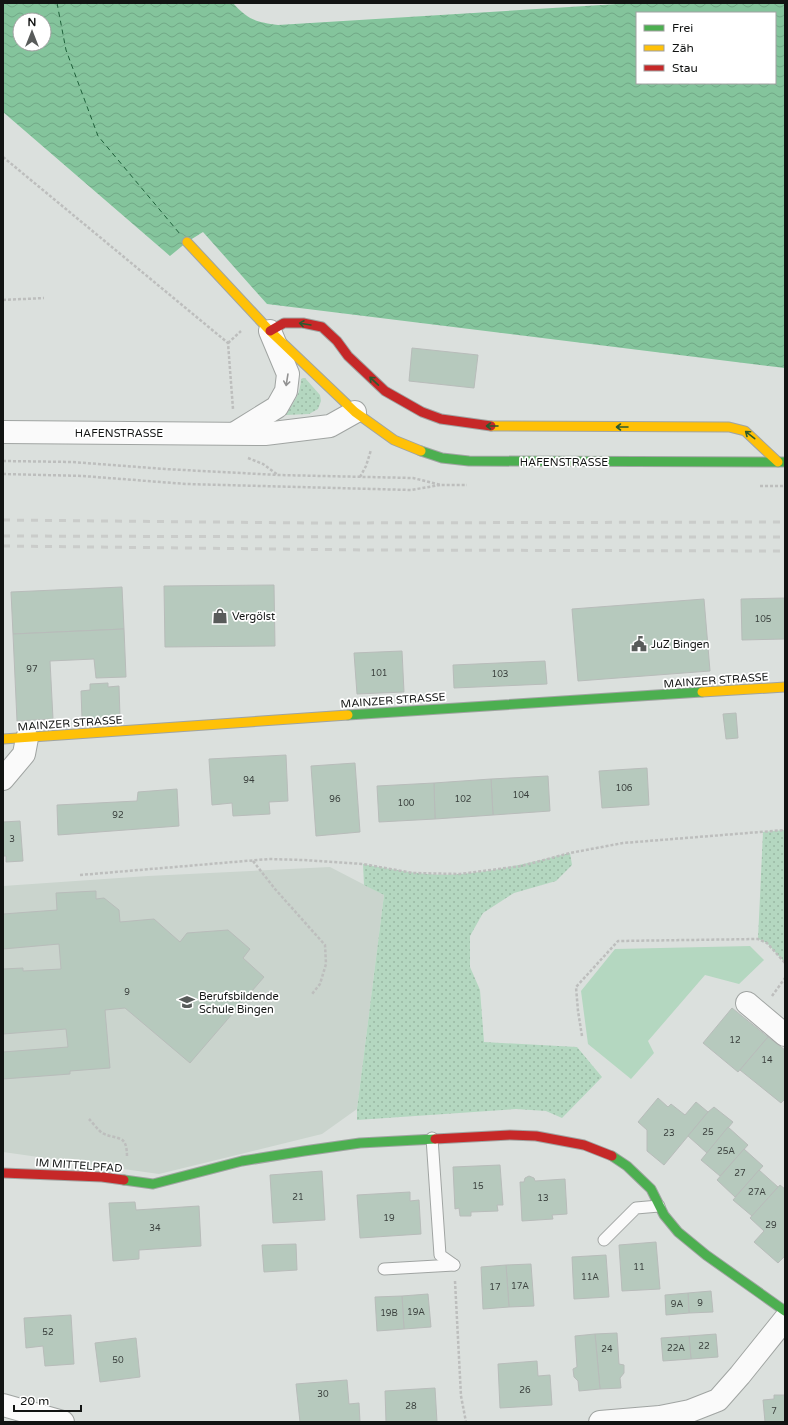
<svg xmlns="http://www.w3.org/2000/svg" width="788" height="1425" viewBox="0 0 788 1425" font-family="'Varela Round',sans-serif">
<defs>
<pattern id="grass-dots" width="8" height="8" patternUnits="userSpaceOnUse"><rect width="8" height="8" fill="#b4d7c0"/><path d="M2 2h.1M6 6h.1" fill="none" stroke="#9ab8a4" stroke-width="1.8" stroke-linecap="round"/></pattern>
<pattern id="water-waves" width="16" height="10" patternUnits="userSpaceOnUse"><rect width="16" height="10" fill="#84c49c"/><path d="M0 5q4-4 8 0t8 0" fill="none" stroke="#71a886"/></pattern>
</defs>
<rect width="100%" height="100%" fill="#dbe0dd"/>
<path fill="#cad4cd" d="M330,867l54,28 -27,214 -35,25 -163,40 -156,-22v-266l145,-10z"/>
<g fill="url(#grass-dots)">
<path d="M303,378h2l15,17 1,6 -3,8 -9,5 -23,1c7,-12 15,-22 15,-36z"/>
<path d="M785,830v133l-18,-20 -9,-4 5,-107z"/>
<path d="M570,853l2,12 -16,16 -42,12 -31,20 -13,23v31l10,23 4,52 93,5 25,30 -40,41 -16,-7 -30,-2 -159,11v-11l27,-214 -20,-10 -1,-21c32,6 66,13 98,10 37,-3 73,-12 109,-21z"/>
</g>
<path fill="#b4d7c0" d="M750,946l14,14 -25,24 -34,-9 -57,66 6,12 -23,26 -43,-35 -7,-53 34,-42z"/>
<path fill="url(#water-waves)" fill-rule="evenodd" d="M3,3h230c15,17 23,19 45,22l356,-22h151v365l-518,-64 -64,-72 -16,10 -17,14 -167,-144zM637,13h138v70h-138zM20,20h24v24h-24z"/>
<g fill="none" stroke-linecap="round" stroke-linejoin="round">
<path stroke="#1f603a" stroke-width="1" stroke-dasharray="5 4" stroke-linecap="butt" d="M57,3l9,47 32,86 82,98"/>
</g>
<g fill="#b6c9bd" stroke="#b8bcba">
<path d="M412,348l66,7 -4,33 -65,-7z"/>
<path d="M274,585l1,61 -110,1 -1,-61z"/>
<path d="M122,587l2,42 -111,5 -2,-42z"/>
<path d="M785,598v41l-43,1 -1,-41z"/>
<path d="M704,599l6,72 -132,10 -6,-72z"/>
<path d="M124,629l2,48 -30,1 -2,-19 -44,2 3,58 -36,2 -4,-87z"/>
<path d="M402,651l2,41 -47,2 -3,-41z"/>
<path d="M545,661l2,23 -93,4 -1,-23z"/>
<path d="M108,683v4l11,-1 1,31 -38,2 -1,-28 9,-1v-6z"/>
<path d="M736,713l2,25 -12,1 -3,-25z"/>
<path d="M286,755l2,46 -19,1 1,12 -37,2 -1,-13 -20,2 -3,-46z"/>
<path d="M355,763l5,69 -44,4 -5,-70z"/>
<path d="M647,768l2,37 -47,3 -3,-37z"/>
<path d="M548,776l2,35 -57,4 -2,-36z"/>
<path d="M491,779l2,36 -58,4 -1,-36z"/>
<path d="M434,783l1,36 -56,3 -2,-36z"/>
<path d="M177,789l2,37 -121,9 -1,-30 80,-4 1,-9z"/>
<path d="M20,821l3,40 -17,1v-6h-3v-34z"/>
<path d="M96,891v8l8,-1 15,12 1,12 34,-3 26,23 7,-9 41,-3 22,19 -7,9 21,19 -74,86 -65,-55 -20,2 5,58 -40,3v3l-67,5v-27l65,-5 -2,-18 -63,5v-65l20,-1v3l38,-2 -2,-25 -56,5v-35l54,-4 -1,-17z"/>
<path d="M732,1008l36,29 -30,35 -35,-29z"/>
<path d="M768,1037l17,13v49l-4,4 -41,-33z"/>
<path d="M658,1098l10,9 3,-3 14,11 11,-13 12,10 -44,53 -17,-14v-21l-9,-8z"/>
<path d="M714,1107l19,15 -26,31 -19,-17 20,-24z"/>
<path d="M728,1127l20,18 -28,31 -19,-16z"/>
<path d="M744,1149l19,17 -28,31 -18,-17z"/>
<path d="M500,1165l3,40h-6l1,6 -27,1v4h-11l-1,-8 -4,1 -2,-42z"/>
<path d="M759,1170l19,17 -26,29 -19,-16z"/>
<path d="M322,1171l3,49 -52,3 -3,-48z"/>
<path d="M529,1176l5,2 1,3 30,-2 2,35 -15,1 1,4 -31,2 -2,-39h4l1,-4z"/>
<path d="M780,1185l5,4v67l-7,7 -24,-21 10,-11 -14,-13z"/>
<path d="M410,1192v9l9,-1 2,34 -61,4 -3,-43z"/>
<path d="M135,1202l1,8 63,-4 2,40 -62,4v9l-26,2 -4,-58z"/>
<path d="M656,1242l4,47 -38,2 -3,-46z"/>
<path d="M296,1244l1,26 -33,2 -2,-27z"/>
<path d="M606,1255l3,42 -35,2 -2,-42z"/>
<path d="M531,1264l3,42 -25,1 -3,-42z"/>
<path d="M506,1265l3,42 -26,2 -2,-42z"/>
<path d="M711,1291l2,21 -24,1 -1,-20z"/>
<path d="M688,1293l1,20 -23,2 -1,-20z"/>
<path d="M428,1294l3,33 -27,2 -2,-33z"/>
<path d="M402,1296l2,33 -27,2 -2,-34z"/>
<path d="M71,1315l3,49 -29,2 -2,-20 -17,2 -2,-30z"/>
<path d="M617,1333l2,31 5,1v8l-4,5 1,10 -21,1 -5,-55z"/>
<path d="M595,1334l5,55 -21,2 -1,-10 -4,-4 -1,-8 4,-2 -2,-31z"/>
<path d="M716,1334l2,23 -27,2 -2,-23z"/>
<path d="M689,1336l2,23 -28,2 -2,-23z"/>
<path d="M136,1338l4,39 -40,5 -5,-39z"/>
<path d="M537,1361l1,15 12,-1 2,30 -52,3 -2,-44z"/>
<path d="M347,1380l2,24 10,-1 1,19h-60l-4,-38z"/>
<path d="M435,1388l2,34h-51l-1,-31z"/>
<path d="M774,1395h11v27h-20l-2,-22 11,-1z"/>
</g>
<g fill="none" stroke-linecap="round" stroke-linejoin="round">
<defs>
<g id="lane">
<path d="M432,1138l8,117 14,10"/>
<path d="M604,1240l32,-32 23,-2"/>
<path d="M384,1269l70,-4"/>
</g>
<g id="street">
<path d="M3,432l262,2 65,-8 25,-14"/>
<path d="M235,433l42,-26 9,-16 2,-17 -18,-43"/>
<path d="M3,779l21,-25 3,-16"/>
<path d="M747,1003l38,32"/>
<path d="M3,1405l60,17"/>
<path d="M600,1422l60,-5 30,-6 28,-11 22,-25 45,-56"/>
</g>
<g id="fast">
<path d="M421,451l21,7 27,3 316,1"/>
<path d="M348,715l354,-23"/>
<path d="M612,1156l15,10 24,23 13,26 14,17 28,23 79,56"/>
<path d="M124,1180l29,4 89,-23 62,-10 56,-8 75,-4"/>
</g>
<g id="slow">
<path d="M187,242l83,89 85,81 39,28 27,11"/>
<path d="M491,426l238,1 16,4 33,31"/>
<path d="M702,692l83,-5"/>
<path d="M3,739l345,-24"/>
</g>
<g id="jam">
<path d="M270,331l14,-8h19l19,4 15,14 11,15 37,35 37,21 19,7 50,7"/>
<path d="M435,1139l75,-4 26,1 48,9 28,11"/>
<path d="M3,1173l99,4 22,3"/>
</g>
</defs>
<use href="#lane" stroke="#a0a4a2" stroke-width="13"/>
<use href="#street" stroke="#a0a4a2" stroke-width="24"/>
<use href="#fast" stroke="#a0a4a2" stroke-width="11"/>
<use href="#slow" stroke="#a0a4a2" stroke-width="11"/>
<use href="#jam" stroke="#a0a4a2" stroke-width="11"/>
<g stroke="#bdbebd" stroke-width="2.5" stroke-dasharray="3 2" stroke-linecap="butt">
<path d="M3,157l225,186 5,66"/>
<path d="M3,300l41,-2"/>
<path d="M228,343l13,-12"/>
<path d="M248,458l15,6 15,11"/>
<path d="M3,461l69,1 93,7 113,6 135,3 28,7h26"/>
<path d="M3,474l80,2 103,8 225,6 29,-5"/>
<path d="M360,477l6,-11 5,-16"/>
<path d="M760,486h25"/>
<path d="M253,861l22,28 50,56 1,19 -6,20 -8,10"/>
<path d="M80,875l189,-16 34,1 60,4 50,9 47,1 61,-8 49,-13 53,-10 162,-13"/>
<path d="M772,996l13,-18"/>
<path d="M582,1036l-4,-25 -2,-24 42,-46 140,-2 9,4 18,20"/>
<path d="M89,1119c4,4 9,11 13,14 17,8 25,0 25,25"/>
<path d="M455,1281l6,115 5,26"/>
</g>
<use href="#lane" stroke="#fafafa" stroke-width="11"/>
<use href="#street" stroke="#fafafa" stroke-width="22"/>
<use href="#fast" stroke="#4caf50" stroke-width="9"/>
<use href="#slow" stroke="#ffc107" stroke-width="9"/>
<use href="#jam" stroke="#c62828" stroke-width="9"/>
<g stroke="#caccca" stroke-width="3" stroke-dasharray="7 7" stroke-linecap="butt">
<path d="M3,520l309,3 473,-1"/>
<path d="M3,536l362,1h420"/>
<path d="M3,546l365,4 417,1"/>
</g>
</g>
<defs><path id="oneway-shaft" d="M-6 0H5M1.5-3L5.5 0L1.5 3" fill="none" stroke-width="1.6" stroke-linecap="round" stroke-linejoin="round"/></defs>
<g stroke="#2c5a2e">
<use href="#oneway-shaft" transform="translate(305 324) rotate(-171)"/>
<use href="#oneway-shaft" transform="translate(374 381) rotate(-137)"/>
<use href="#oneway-shaft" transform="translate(492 426) rotate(-180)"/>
<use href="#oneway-shaft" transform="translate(622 427) rotate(-180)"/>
<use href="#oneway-shaft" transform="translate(750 435) rotate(-142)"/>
</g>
<use stroke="#929292" href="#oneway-shaft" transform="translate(287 380) rotate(99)"/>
<defs>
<symbol id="shop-bare" viewBox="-9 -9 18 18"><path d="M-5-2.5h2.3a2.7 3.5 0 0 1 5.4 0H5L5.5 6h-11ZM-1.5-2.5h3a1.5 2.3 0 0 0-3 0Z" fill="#585b5a" stroke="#fff" stroke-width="2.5" paint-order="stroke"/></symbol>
<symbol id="civic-bare" viewBox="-9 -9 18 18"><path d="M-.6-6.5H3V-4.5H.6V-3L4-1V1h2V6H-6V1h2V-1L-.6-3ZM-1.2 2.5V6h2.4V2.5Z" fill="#585b5a" stroke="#fff" stroke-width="2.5" paint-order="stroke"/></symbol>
<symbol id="school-bare" viewBox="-9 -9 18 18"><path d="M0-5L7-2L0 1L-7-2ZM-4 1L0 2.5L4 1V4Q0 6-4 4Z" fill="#585b5a" stroke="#fff" stroke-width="2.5" paint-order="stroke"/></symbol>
</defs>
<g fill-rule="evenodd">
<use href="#shop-bare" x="209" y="605" width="22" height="22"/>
<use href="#civic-bare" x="628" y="633" width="22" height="22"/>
<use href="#school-bare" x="176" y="991" width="22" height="22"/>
</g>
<g text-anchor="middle" stroke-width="3.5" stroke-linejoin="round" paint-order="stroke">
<g font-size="9" fill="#3b413e">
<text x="763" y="622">105</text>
<text x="32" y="672">97</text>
<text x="379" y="676">101</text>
<text x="500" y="677">103</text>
<text x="249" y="783">94</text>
<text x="624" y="791">106</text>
<text x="521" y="798">104</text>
<text x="335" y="802">96</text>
<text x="463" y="802">102</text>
<text x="406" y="806">100</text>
<text x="118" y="818">92</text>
<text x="12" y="842">3</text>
<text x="127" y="995">9</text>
<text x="735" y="1043">12</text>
<text x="767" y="1063">14</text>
<text x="708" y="1135">25</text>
<text x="669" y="1136">23</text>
<text x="726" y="1154">25A</text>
<text x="740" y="1176">27</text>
<text x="478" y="1189">15</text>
<text x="757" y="1195">27A</text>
<text x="298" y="1200">21</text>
<text x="543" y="1201">13</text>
<text x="389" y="1221">19</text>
<text x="771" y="1228">29</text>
<text x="155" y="1231">34</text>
<text x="639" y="1270">11</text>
<text x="590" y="1280">11A</text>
<text x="520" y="1289">17A</text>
<text x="495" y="1290">17</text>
<text x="700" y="1306">9</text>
<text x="677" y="1307">9A</text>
<text x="416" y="1315">19A</text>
<text x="389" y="1316">19B</text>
<text x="48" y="1335">52</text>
<text x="704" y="1349">22</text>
<text x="676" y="1351">22A</text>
<text x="607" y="1352">24</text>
<text x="118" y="1363">50</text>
<text x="525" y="1393">26</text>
<text x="323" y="1397">30</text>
<text x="411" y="1409">28</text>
<text x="774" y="1414">7</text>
</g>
<g font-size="11" fill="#121413" stroke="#fff">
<text x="119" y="437">HAFENSTRASSE</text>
<text x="564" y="466">HAFENSTRASSE</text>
<text transform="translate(716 680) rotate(-4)" y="4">MAINZER STRASSE</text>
<text transform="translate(393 700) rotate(-4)" y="4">MAINZER STRASSE</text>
<text transform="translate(70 723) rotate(-4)" y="4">MAINZER STRASSE</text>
<text transform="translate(79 1165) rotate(4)" y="4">IM MITTELPFAD</text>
</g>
<g font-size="11" fill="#121413" stroke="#fff" text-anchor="start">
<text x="232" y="620">Vergölst</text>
<text x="651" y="648">JuZ Bingen</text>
<text x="199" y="1000">Berufsbildende<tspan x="199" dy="13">Schule Bingen</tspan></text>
</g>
</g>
<rect width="788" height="1425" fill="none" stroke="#121413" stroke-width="8"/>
<rect x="636" y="12" width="140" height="72" fill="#ffffff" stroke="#a0a1a1"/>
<rect x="644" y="25" width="20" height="6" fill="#4caf50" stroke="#a0a1a1"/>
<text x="672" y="32" font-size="12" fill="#121413">Frei</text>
<rect x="644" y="45" width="20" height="6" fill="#ffc107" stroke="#a0a1a1"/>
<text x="672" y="52" font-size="12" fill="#121413">Zäh</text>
<rect x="644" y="65" width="20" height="6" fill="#c62828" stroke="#a0a1a1"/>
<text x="672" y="72" font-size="12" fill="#121413">Stau</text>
<g transform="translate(32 32)"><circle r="19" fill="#ffffff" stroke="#a0a1a1"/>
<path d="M0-3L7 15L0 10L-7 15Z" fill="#585b5a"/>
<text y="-6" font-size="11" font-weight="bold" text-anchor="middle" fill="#121413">N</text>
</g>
<path d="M14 1405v6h67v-6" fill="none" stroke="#121413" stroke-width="2"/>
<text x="20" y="1405" font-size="12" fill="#121413" stroke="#ffffff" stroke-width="3" paint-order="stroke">20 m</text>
</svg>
